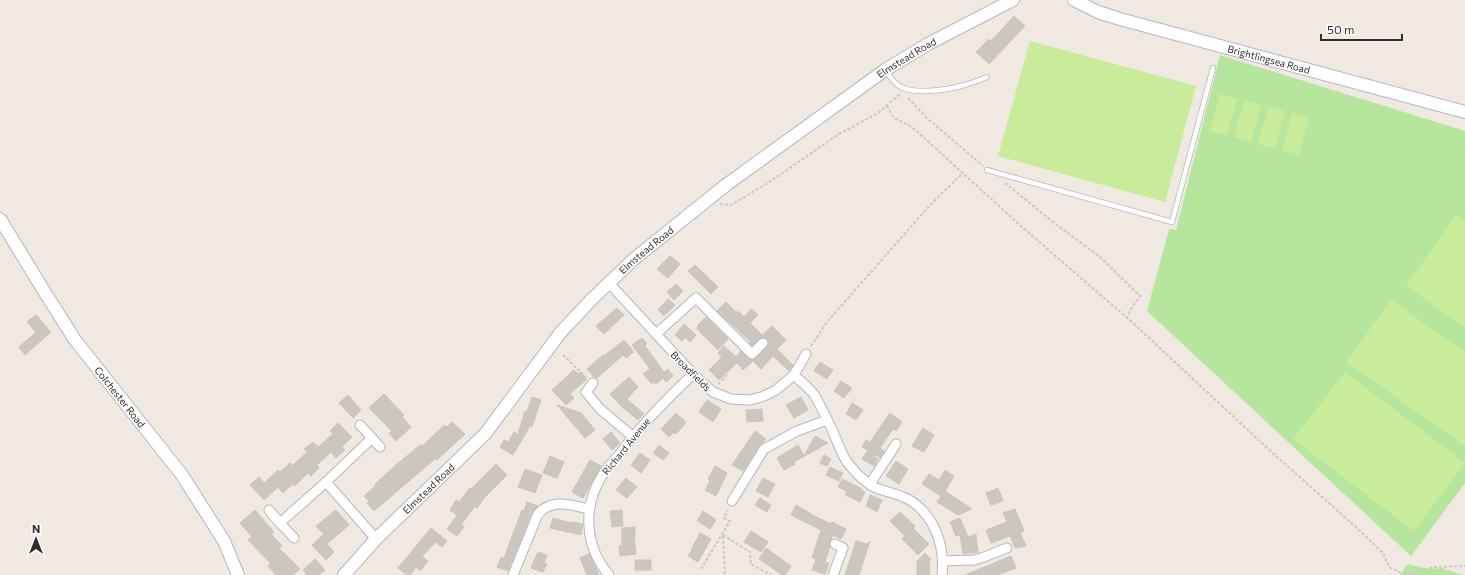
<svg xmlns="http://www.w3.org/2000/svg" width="1465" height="575" viewBox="0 0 1465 575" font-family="Commissioner,sans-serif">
<rect width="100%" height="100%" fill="#efe9e1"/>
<g fill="#b6e59e">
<path d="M1220,55l245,76v352l-54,73 -264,-245 22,-82 7,1z"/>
<path d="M1408,564l19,5 15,-1 20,7h-62z"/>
</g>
<g fill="#c9ec9a">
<path d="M1030,41l166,45 -31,116 -167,-46z"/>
<path d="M1220,94l17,5 -10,36 -17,-4z"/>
<path d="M1244,100l17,5 -10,37 -17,-5z"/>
<path d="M1268,107l17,4 -10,37 -17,-4z"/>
<path d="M1292,113l17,5 -10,37 -17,-5z"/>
<path d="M1456,215l9,6v106l-59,-41z"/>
<path d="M1391,300l74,52v94l-119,-84z"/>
<path d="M1345,372l120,91 -51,68 -121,-92z"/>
</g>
<g fill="#cbc7bf" stroke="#cbc5ba">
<path d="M1014,16l11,10 -36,38 -13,-12 13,-13 2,2z"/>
<path d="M670,256l10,8 -12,14 -11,-9z"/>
<path d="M695,265l23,22 -7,7 -23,-23z"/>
<path d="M676,284l7,7 -9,9 -7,-8z"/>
<path d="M668,299l7,6 -11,11 -6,-6z"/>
<path d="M726,302l11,11 1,-2 6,6 7,-8 7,6 -8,8 12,12 10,-9 14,14 -9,9 16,16 -4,6 -16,-15 -12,13 -8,-8 -10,9 -6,-7 -18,17 -10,-10 13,-13 -4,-4 6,-7 12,11 5,-6 7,7 5,2 3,-2 13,-14 -2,-5 -5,-2 -10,9 -3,-3 2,-1 -34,-31z"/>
<path d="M617,308l7,7 -20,19 -8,-8z"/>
<path d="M36,315l15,17 -26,23 -6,-8 17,-15 -9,-10z"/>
<path d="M706,317l22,22 -10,11 -21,-21 1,-4z"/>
<path d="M684,324l12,11 -6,7 -5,-5 -3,4 -7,-6z"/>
<path d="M642,338l5,6 -2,2 19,26 4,-3 5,7 -7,6 -3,-4 -7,6 -3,-2 -1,2 -9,-10 7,-5 -18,-24z"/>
<path d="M624,340l10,12 -8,6 -3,-3 -26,23 -3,-1 -7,-8 16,-14 1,1z"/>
<path d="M820,362l13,8 -6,9 -13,-8z"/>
<path d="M574,370l4,4 2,-2 7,7 -17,15 4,4 -8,7 -14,-15z"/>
<path d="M629,377l9,10 -11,12 17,15 -6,6 -17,-14 -11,-12z"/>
<path d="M841,381l11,7 -8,10 -10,-7z"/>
<path d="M384,394l20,21 -2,2 9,10 -15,14 -7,-8 3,-2 -23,-23z"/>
<path d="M348,395l13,15 -8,8 -14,-15z"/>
<path d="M532,397l9,3 -9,27 -2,-1 -17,29 -13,-8 4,-7 4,2 6,-10 4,2 7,-23 2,1z"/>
<path d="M801,397l7,13 -14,8 -8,-13z"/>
<path d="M707,400l14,9 -8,13 -14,-10z"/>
<path d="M852,403l11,7 -7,10 -10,-6z"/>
<path d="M557,405l24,8 14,17 -10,8z"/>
<path d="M762,409l1,12 -16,1 -1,-12z"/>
<path d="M676,413l9,8v3l-9,10 -2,-2 -5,5 -8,-8z"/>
<path d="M890,413l12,9 -6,9 -3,-2 -13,19 4,3 -4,7 -4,-3 -2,2 4,2 -4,7 -12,-7 6,-9 -6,-3 4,-7 4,2z"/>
<path d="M452,422l13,12 -28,26 -1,-2 -62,53 -7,-8 2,-2 -5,-5 12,-11 -1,-1 21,-19 24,-20 2,1 23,-21 2,2z"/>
<path d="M338,423l14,14 -10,10 3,3 -9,8 -5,-6 -14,13 2,3 -8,8 -3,-3 -13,13 -2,-2 -10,9 -5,-6 -14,13 -14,-15 9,-8 5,6 14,-13 2,2 10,-9 2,3 15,-14 -3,-3 9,-7 5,5 15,-13 -3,-3z"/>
<path d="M923,428l11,7 -10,17 -12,-6z"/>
<path d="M755,431l11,8 -7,7 -16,25 -11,-6z"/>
<path d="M611,432l9,11 -8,7 -9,-11z"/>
<path d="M815,436l13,7 -34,19 1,2 -11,6 -7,-12 21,-13 6,11z"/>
<path d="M659,445l10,8 -6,7 -10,-7z"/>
<path d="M640,453l10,7 -9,13 -10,-8z"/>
<path d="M824,455l7,4 -4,7 -7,-3z"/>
<path d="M550,456l14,6 -7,16 -14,-5z"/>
<path d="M590,460l11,6 -18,32 -11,-6z"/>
<path d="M896,461l12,8 -9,15 -13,-8z"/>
<path d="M496,464l11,11 -23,23 -7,10 -2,-2 -14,19 3,2 -7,9 -10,-7 10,-14 -7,-5 6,-10 3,2 11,-14 1,1z"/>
<path d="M715,466l12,7 -11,23 -11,-6 5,-9 -2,-2z"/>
<path d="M830,467l13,6 -4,8 -13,-6z"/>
<path d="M525,469l17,6 -7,18 -17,-6z"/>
<path d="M945,470l9,6 -9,15 27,18 -14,6 -21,-13 4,-6 -19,-12 7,-10 10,6z"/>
<path d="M626,478l11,9 -10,11 -11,-8z"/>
<path d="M763,478l12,6 -7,13 -12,-6z"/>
<path d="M842,479l20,10 -1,1 4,2 -5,10 -15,-7 2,-4 -9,-4z"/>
<path d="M998,488l5,13 -12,4 -5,-12z"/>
<path d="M870,495l12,5 -5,12 -11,-6z"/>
<path d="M760,498l11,7 -4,7 -12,-7z"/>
<path d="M527,502l11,4 -6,6 -24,59 -11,-4 4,-10 3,1 18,-48 2,1z"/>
<path d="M796,505l14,8v1l21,10 1,-2 14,7 -5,10 -8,-4 -3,7v4l-5,16 4,1 -4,11 -13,-4 4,-11 -4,-1 9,-28 -30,-15z"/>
<path d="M1015,509l9,22 -4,1 6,14 -11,2 -5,-12 -19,7 -5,-13 21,-8 -4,-9z"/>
<path d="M255,510l19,22 -3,2 11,12 -3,2 21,21 -7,6h-17l-8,-9 3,-2 -23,-24 4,-3 -12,-14z"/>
<path d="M336,510l13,15 -22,19 7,8 -8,8 -14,-15 12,-11 -8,-8z"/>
<path d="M622,510l1,16 -11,1 -2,-16z"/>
<path d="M703,511l13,9 -6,9 -13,-8z"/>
<path d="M900,512l15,14 -2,2 16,16 -11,11 -16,-16 3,-3 -15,-15z"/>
<path d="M553,518l19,5 1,-1 10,2 -2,11 -31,-7z"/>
<path d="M960,518l8,19 8,-3 2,18 -15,2 -3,-19 -4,1 -6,-14z"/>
<path d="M635,527v10h-1l2,17 -16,2 -1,-10h3v-18z"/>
<path d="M431,528l16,13 -5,6 -7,-5 -13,15 6,4 -8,10 -4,-4 -6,8h-3l-9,-7z"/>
<path d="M751,531l17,11 -7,10 -17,-10z"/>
<path d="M700,533l11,6 -13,23 -10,-6 4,-6h-1z"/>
<path d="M856,541l11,3 3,-3 -11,34h-14z"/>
<path d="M766,548l25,18 -6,9h-3l-23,-16z"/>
<path d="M538,552l9,3 -3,8 3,1 -4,8 -12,-4z"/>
<path d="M925,553l6,6 -2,1 1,15h-13v-14z"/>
<path d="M589,554l3,5 7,16h-12l-7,-17z"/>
<path d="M1011,556l5,12 -19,7h-32z"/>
<path d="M315,559l10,11 -6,5h-12l-4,-5z"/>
<rect x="635" y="560" width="16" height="10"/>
</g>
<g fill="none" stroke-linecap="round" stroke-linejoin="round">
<defs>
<g id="lane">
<path d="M886,71c4,6 9,13 15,16 7,4 16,4 25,4 24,-1 39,-5 61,-14"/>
<path d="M987,170l185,52 41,-154"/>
</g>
<g id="street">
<path d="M609,283l84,91 20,18 18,7 19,1 14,-4 12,-6 18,-15 12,-21"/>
<path d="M656,334l40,-36 56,56 11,-11"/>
<path d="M794,375c6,6 16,13 21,21 7,12 13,25 19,38 4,10 7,19 13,28 7,9 18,21 29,26 11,4 22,6 32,11 27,16 37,47 34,76"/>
<path d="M593,383l-7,9 14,17 32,27"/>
<path d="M372,438l8,9"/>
<path d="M326,482l50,57"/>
<path d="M870,484l26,-40"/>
<path d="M732,501l32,-52 33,-18 30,-11"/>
<path d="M269,510l11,13 46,-41 46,-44 -12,-13"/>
<path d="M280,523l14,15"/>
<path d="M943,561l31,-1 10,-3 23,-9"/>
<path d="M513,575l25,-61c14,-16 33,-9 51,-5"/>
<path d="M609,575c-24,-28 -27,-68 -7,-99 4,-8 11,-14 17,-21 22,-30 47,-55 74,-81"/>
<path d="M833,575l10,-27 -8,-4"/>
</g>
<g id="secondary">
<path id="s1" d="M1074,0l24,12 22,7 345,93"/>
<path id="s2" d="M0,219l44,72 31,49 107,135 42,66 14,34"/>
<path id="s3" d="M344,575l32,-36 109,-105 76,-102 31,-33 42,-40 92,-74 159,-115 43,-26 85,-44"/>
</g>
</defs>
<use href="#lane" stroke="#b4b7c1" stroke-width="6"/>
<use href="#street" stroke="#b4b7c1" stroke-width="11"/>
<use href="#secondary" stroke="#b4b7c1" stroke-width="14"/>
<g stroke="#c9c9c9" stroke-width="2" stroke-dasharray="3 2" stroke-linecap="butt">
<path d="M908,98l20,21 55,47"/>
<path d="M887,106l7,12 18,9 110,100 110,95 134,125 93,83 24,23 6,14 12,6 9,1v1"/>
<path d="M1005,183l53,43 42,31 40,39 -14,21"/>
<path d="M720,204l11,1 37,-22 71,-49 39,-21 22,-19"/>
<path d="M811,346l16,-24 104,-118 32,-31"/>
<path d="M563,355l23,22"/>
<path d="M719,365l1,-5 8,-10"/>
<path d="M718,384l10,-10"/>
<path d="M723,535l27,17 1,12 20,11"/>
<path d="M723,536l2,39"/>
<path d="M701,569l29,-48 -6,-3 4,-8"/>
<path d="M1410,574l24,-7 31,-1"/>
</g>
<use href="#lane" stroke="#fff" stroke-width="4.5"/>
<use href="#street" stroke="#fff" stroke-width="9"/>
<use href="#secondary" stroke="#fff" stroke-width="12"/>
</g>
<g text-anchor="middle" stroke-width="3" stroke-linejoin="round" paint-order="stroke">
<g font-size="10" fill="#2e2e2e" stroke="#fff">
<text dy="4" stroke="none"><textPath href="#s3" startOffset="769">Elmstead Road</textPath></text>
<text dy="4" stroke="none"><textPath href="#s1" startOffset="204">Brightlingsea Road</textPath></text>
<text dy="4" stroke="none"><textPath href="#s3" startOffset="445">Elmstead Road</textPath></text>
<text transform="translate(691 371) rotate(45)" y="4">Broadfields</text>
<text dy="4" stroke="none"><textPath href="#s2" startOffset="215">Colchester Road</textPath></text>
<text transform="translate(626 446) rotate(-51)" y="4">Richard Avenue</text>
<text dy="4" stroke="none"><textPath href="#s3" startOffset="121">Elmstead Road</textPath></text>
</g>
</g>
<g transform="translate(36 539)" stroke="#ffffff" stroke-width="3" paint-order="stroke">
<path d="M0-3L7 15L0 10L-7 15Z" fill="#2e2e2e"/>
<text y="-6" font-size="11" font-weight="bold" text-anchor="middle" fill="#2e2e2e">N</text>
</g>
<path d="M1321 34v6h81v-6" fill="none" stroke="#2e2e2e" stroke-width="2"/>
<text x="1327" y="34" font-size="12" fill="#2e2e2e" stroke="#ffffff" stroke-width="3" paint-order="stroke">50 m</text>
</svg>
